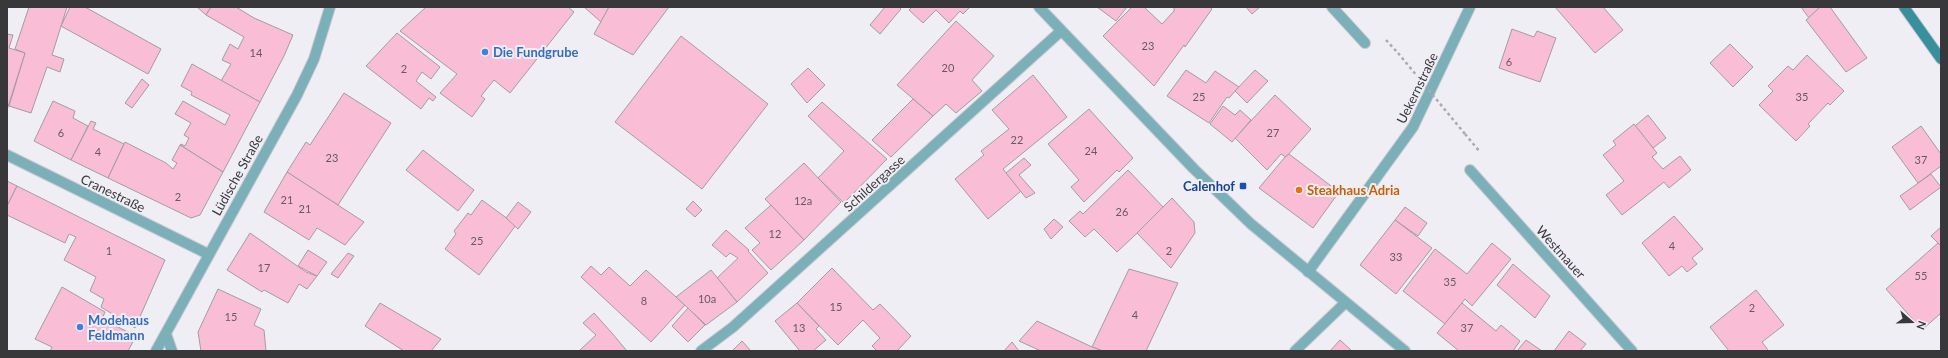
<svg xmlns="http://www.w3.org/2000/svg" width="1948" height="358" viewBox="0 0 1948 358" font-family="Lato,sans-serif">
<rect width="100%" height="100%" fill="#f0eef5"/>
<g fill="#f9bed6" stroke="#a49c9f">
<path d="M29,7h38l-15,48 12,4 -4,13 -13,-5 -16,46 -22,-7 16,-53 -10,-4z"/>
<path d="M70,7h15l76,42 -13,25 -87,-48z"/>
<path d="M197,7h14l-5,8z"/>
<path d="M211,7h25l18,11 39,17 -9,21 -24,46 -39,-21 10,-17 -9,-4 8,-16 8,5 6,-12 -38,-22z"/>
<path d="M426,7h142l6,5 -64,81 -16,-13 -13,16 4,3 -13,18 -32,-24 17,-19 -57,-43z"/>
<path d="M584,7h25l-8,15z"/>
<path d="M609,7h60l-36,48 -39,-21z"/>
<path d="M885,7h14l2,2 -21,25 -10,-9z"/>
<path d="M912,7h58l-7,7 -3,-3 -11,12 -13,-13 -13,13 -14,-13z"/>
<path d="M1097,7h30l-11,14z"/>
<path d="M1132,7h12l18,17 12,-13v-4h36l2,2 -27,38 -1,-2 -30,41 -51,-50z"/>
<path d="M1246,7h14l-8,7z"/>
<path d="M1555,7h48l20,23 -28,23z"/>
<path d="M1801,7h19l-11,11z"/>
<path d="M1820,7h10l37,51 -21,14 -40,-52z"/>
<path d="M956,21l38,35 -22,24 10,11 -26,22 -10,-9 -13,12 -36,-31z"/>
<path d="M1512,29l22,8 3,-6 19,7 -16,44 -41,-14z"/>
<path d="M397,33l43,34 -9,12 -9,-7 -6,9 20,16 -3,4 -4,-3 -8,11 -55,-43z"/>
<path d="M7,34l6,1 -4,13 16,5 -18,57z"/>
<path d="M681,36l87,68 -66,85 -87,-67z"/>
<path d="M1730,44l23,23 -20,20 -23,-24z"/>
<path d="M1807,55l37,36 -14,14 -2,-2 -20,21 2,2 -14,15 -37,-36 14,-14 -5,-5 20,-20 5,4z"/>
<path d="M192,64l68,38 -37,70 -43,-27 1,-1 4,2 4,-8 -5,-3 7,-12 -16,-9 8,-13 42,24 5,-10 -39,-20 1,-3 -11,-6z"/>
<path d="M808,68l17,17 -18,18 -16,-19z"/>
<path d="M1186,70l20,13 9,-12 24,16 -10,11 -2,-1 -18,26 -42,-27z"/>
<path d="M1255,70l13,11 -21,22 -12,-12z"/>
<path d="M1033,75l34,42 -64,52 18,22 -33,28 -33,-40 29,-24 -3,-4 28,-22 -17,-19z"/>
<path d="M142,79l7,6 -17,23 -7,-5z"/>
<path d="M344,93l47,30 -53,82 -51,-33 19,-30 4,3z"/>
<path d="M1275,95l36,34 -25,28 -5,-3 -14,16 -32,-32z"/>
<path d="M913,99l20,17 -42,41 -19,-17z"/>
<path d="M53,101l22,10 -2,7 15,8 -17,34 -37,-19z"/>
<path d="M822,102l65,57 -43,44 -26,-25 26,-27 -36,-35z"/>
<path d="M1223,106l12,9 5,-5 11,10 -19,22 -22,-18z"/>
<path d="M1089,109l44,49 -14,14 -2,-2 -33,32 -13,-15 8,-7 -31,-36z"/>
<path d="M1648,115l18,23 -13,10 -18,-22z"/>
<path d="M91,121l5,2 -3,6 31,15 -16,34 -37,-18z"/>
<path d="M1634,124l23,29 -5,4 11,12 17,-13 11,14 -22,18 -5,-6 -42,33 -16,-20 18,-14 -21,-26 13,-10 -3,-4z"/>
<path d="M1921,126l20,28v12l-23,17 -26,-36z"/>
<path d="M125,142l41,21 7,6 4,-6 -5,-3 8,-15 43,27 -23,43 -9,3 -83,-40z"/>
<path d="M423,150l51,40 -16,21 -52,-41z"/>
<path d="M1289,154l50,38 -26,36 -54,-40 26,-31z"/>
<path d="M1024,158l7,7 -12,10 16,18 -9,5 -20,-25z"/>
<path d="M804,163l37,39 -37,38 -39,-41z"/>
<path d="M1128,170l36,38 -47,44 -23,-23 -9,8 -16,-16 11,-10 3,3z"/>
<path d="M287,172l77,50 -19,23 -28,-17 -8,12 -45,-28z"/>
<path d="M1931,174l10,13 -31,23 -10,-14z"/>
<path d="M7,181l10,5 -10,20z"/>
<path d="M17,186l148,74 -30,68 -34,-21 3,-8 -14,-8 6,-14 -32,-17 12,-23 -7,-3 -4,9 -58,-28v-9z"/>
<path d="M1172,198l22,24 1,11 -24,35 -34,-35z"/>
<path d="M482,200l34,25 -37,50 -34,-26 11,-15 -2,-3 14,-18 3,2z"/>
<path d="M693,201l9,9 -7,7 -9,-8z"/>
<path d="M518,202l13,10 -13,17 -12,-11z"/>
<path d="M771,205l33,35 -33,30 -19,-20 8,-7 -15,-15z"/>
<path d="M1405,207l22,16 -9,13 -23,-16z"/>
<path d="M1674,216l29,33 -11,9 5,6 -10,8 -5,-6 -13,10 -27,-33z"/>
<path d="M1054,219l9,8 -12,12 -7,-10z"/>
<path d="M1395,220l37,28 -36,46 -36,-29z"/>
<path d="M1941,227v19l-10,-10z"/>
<path d="M726,230l23,20 -1,1 20,22 -31,29 -20,-24 21,-20 -8,-5 -4,4 -14,-12z"/>
<path d="M250,233l56,39 11,4 -10,13 -8,-5 -11,19 -24,-13 -2,2 -35,-22z"/>
<path d="M1492,243l19,16 -39,47 -7,-7 -20,25 -42,-33 32,-42 32,25z"/>
<path d="M1938,243l3,3v67l-19,17 -36,-41z"/>
<path d="M308,250l19,12 -10,14 -19,-10z"/>
<path d="M348,253l6,3 -16,22 -7,-4z"/>
<path d="M1513,264l37,32 -15,22 -38,-33z"/>
<path d="M591,266l10,9 8,-8 21,19 16,-16 39,35 -34,37 -70,-65z"/>
<path d="M832,268l41,42 7,-6 31,32 -14,15h-20l-5,-5 8,-8 -17,-18 -25,25 -41,-42z"/>
<path d="M1129,269l49,14 -32,68h-43l-11,-4z"/>
<path d="M711,270l26,32 -31,23 -30,-28z"/>
<path d="M62,287l43,25 -3,7 34,17 -8,15h-78l2,-4 -17,-8z"/>
<path d="M218,289l43,20 -7,16 10,5 2,21h-65l-3,-19z"/>
<path d="M1756,290l28,35 -22,17 6,8 -1,1h-38l-19,-24z"/>
<path d="M380,303l61,36 -10,12h-27l-39,-25z"/>
<path d="M797,303l22,23 -3,3 10,11 -13,11h-13l-25,-30z"/>
<path d="M1462,303l34,28 5,-6 19,16 -7,10h-54l-22,-18z"/>
<path d="M688,308l17,17 -17,17 -16,-16z"/>
<path d="M594,313l17,19 16,19h-48l17,-16 -13,-12z"/>
<path d="M1037,321l55,26 11,4h-62l-22,-10z"/>
<path d="M1569,331l17,13 -6,7h-26z"/>
<path d="M1340,340l12,11h-22z"/>
<path d="M1526,340l16,11h-25z"/>
<path d="M742,341l9,10h-19z"/>
<path d="M1012,342l7,9h-15z"/>
</g>
<g fill="none" stroke-linecap="round" stroke-linejoin="round">
<defs>
<g id="street">
<path d="M1039,7l155,162 57,55 154,127"/>
<path d="M1332,7l33,36"/>
<path d="M7,155l201,99"/>
<path d="M1470,170l162,181"/>
<path d="M1308,272l105,-145 57,-120"/>
<path d="M166,334l6,17"/>
<path d="M156,351l141,-256 17,-36 16,-52"/>
<path d="M701,351l32,-24 328,-296"/>
<path d="M1295,351l50,-48"/>
</g>
<path id="secondary" d="M1904,7l37,52"/>
</defs>
<use href="#street" stroke="#cbc9d0" stroke-width="12"/>
<use href="#secondary" stroke="#cbc9d0" stroke-width="12"/>
<g stroke="#acaab0" stroke-width="2.5" stroke-dasharray="3 3" stroke-linecap="butt">
<path d="M1386,40l12,13"/>
<path d="M1465,134l15,18"/>
</g>
<use href="#street" stroke="#7cb0b8" stroke-width="10"/>
<use href="#secondary" stroke="#39909d" stroke-width="10"/>
<path stroke="#acaab0" stroke-width="2.5" stroke-dasharray="3 3" stroke-linecap="butt" d="M1398,53l67,81"/>
</g>
<g fill="#3f7fe0" stroke="#f0eef5" stroke-width="1.5">
<circle cx="485" cy="52" r="4"/>
<circle cx="80" cy="327" r="4"/>
</g>
<rect fill="#1a4fb4" stroke="#f0eef5" stroke-width="1.5" x="1239" y="182" width="8" height="8" rx="2"/>
<circle fill="#e8710a" stroke="#f0eef5" stroke-width="1.5" cx="1299" cy="190" r="4"/>
<g text-anchor="middle" stroke-width="4" stroke-linejoin="round" paint-order="stroke">
<g font-size="11" fill="#685961">
<text x="1148" y="50">23</text>
<text x="256" y="57">14</text>
<text x="1509" y="66">6</text>
<text x="948" y="72">20</text>
<text x="404" y="73">2</text>
<text x="1199" y="101">25</text>
<text x="1802" y="101">35</text>
<text x="61" y="137">6</text>
<text x="1273" y="137">27</text>
<text x="1017" y="144">22</text>
<text x="1091" y="155">24</text>
<text x="98" y="156">4</text>
<text x="332" y="162">23</text>
<text x="1921" y="164">37</text>
<text x="178" y="201">2</text>
<text x="287" y="204">21</text>
<text x="803" y="205">12a</text>
<text x="305" y="213">21</text>
<text x="1122" y="216">26</text>
<text x="775" y="238">12</text>
<text x="477" y="245">25</text>
<text x="1672" y="250">4</text>
<text x="109" y="255">1</text>
<text x="1169" y="255">2</text>
<text x="1396" y="261">33</text>
<text x="264" y="272">17</text>
<text x="1921" y="280">55</text>
<text x="1450" y="286">35</text>
<text x="707" y="303">10a</text>
<text x="644" y="305">8</text>
<text x="836" y="311">15</text>
<text x="1752" y="312">2</text>
<text x="1135" y="319">4</text>
<text x="231" y="321">15</text>
<text x="799" y="332">13</text>
<text x="1467" y="332">37</text>
</g>
<g font-size="13" font-weight="bold" fill="#366cbe" stroke="#f0eef5" text-anchor="start">
<text x="493" y="57">Die Fundgrube</text>
<text x="88" y="325">Modehaus<tspan x="88" dy="15">Feldmann</tspan></text>
</g>
<g font-size="13" fill="#38373a" stroke="#f0eef5">
<text transform="translate(1417 88) rotate(-64)" y="5">Uekernstraße</text>
<text transform="translate(237 175) rotate(-61)" y="5">Lüdische Straße</text>
<text transform="translate(874 183) rotate(-42)" y="5">Schildergasse</text>
<text transform="translate(113 193) rotate(26)" y="5">Cranestraße</text>
<text transform="translate(1561 252) rotate(48)" y="5">Westmauer</text>
</g>
<g font-size="13" font-weight="bold" fill="#164399" stroke="#f0eef5" text-anchor="end">
<text x="1235" y="191">Calenhof</text>
</g>
<g font-size="13" font-weight="bold" fill="#c56008" stroke="#f0eef5" text-anchor="start">
<text x="1307" y="195">Steakhaus Adria</text>
</g>
</g>
<rect width="1948" height="358" fill="none" stroke="#38373a" stroke-width="16"/>
<g transform="translate(1912 322) rotate(110)" stroke="#f0eef5" stroke-width="3" paint-order="stroke">
<path d="M0-3L7 15L0 10L-7 15Z" fill="#38373a"/>
<text y="-6" font-size="11" font-weight="bold" text-anchor="middle" fill="#38373a">N</text>
</g>
</svg>
